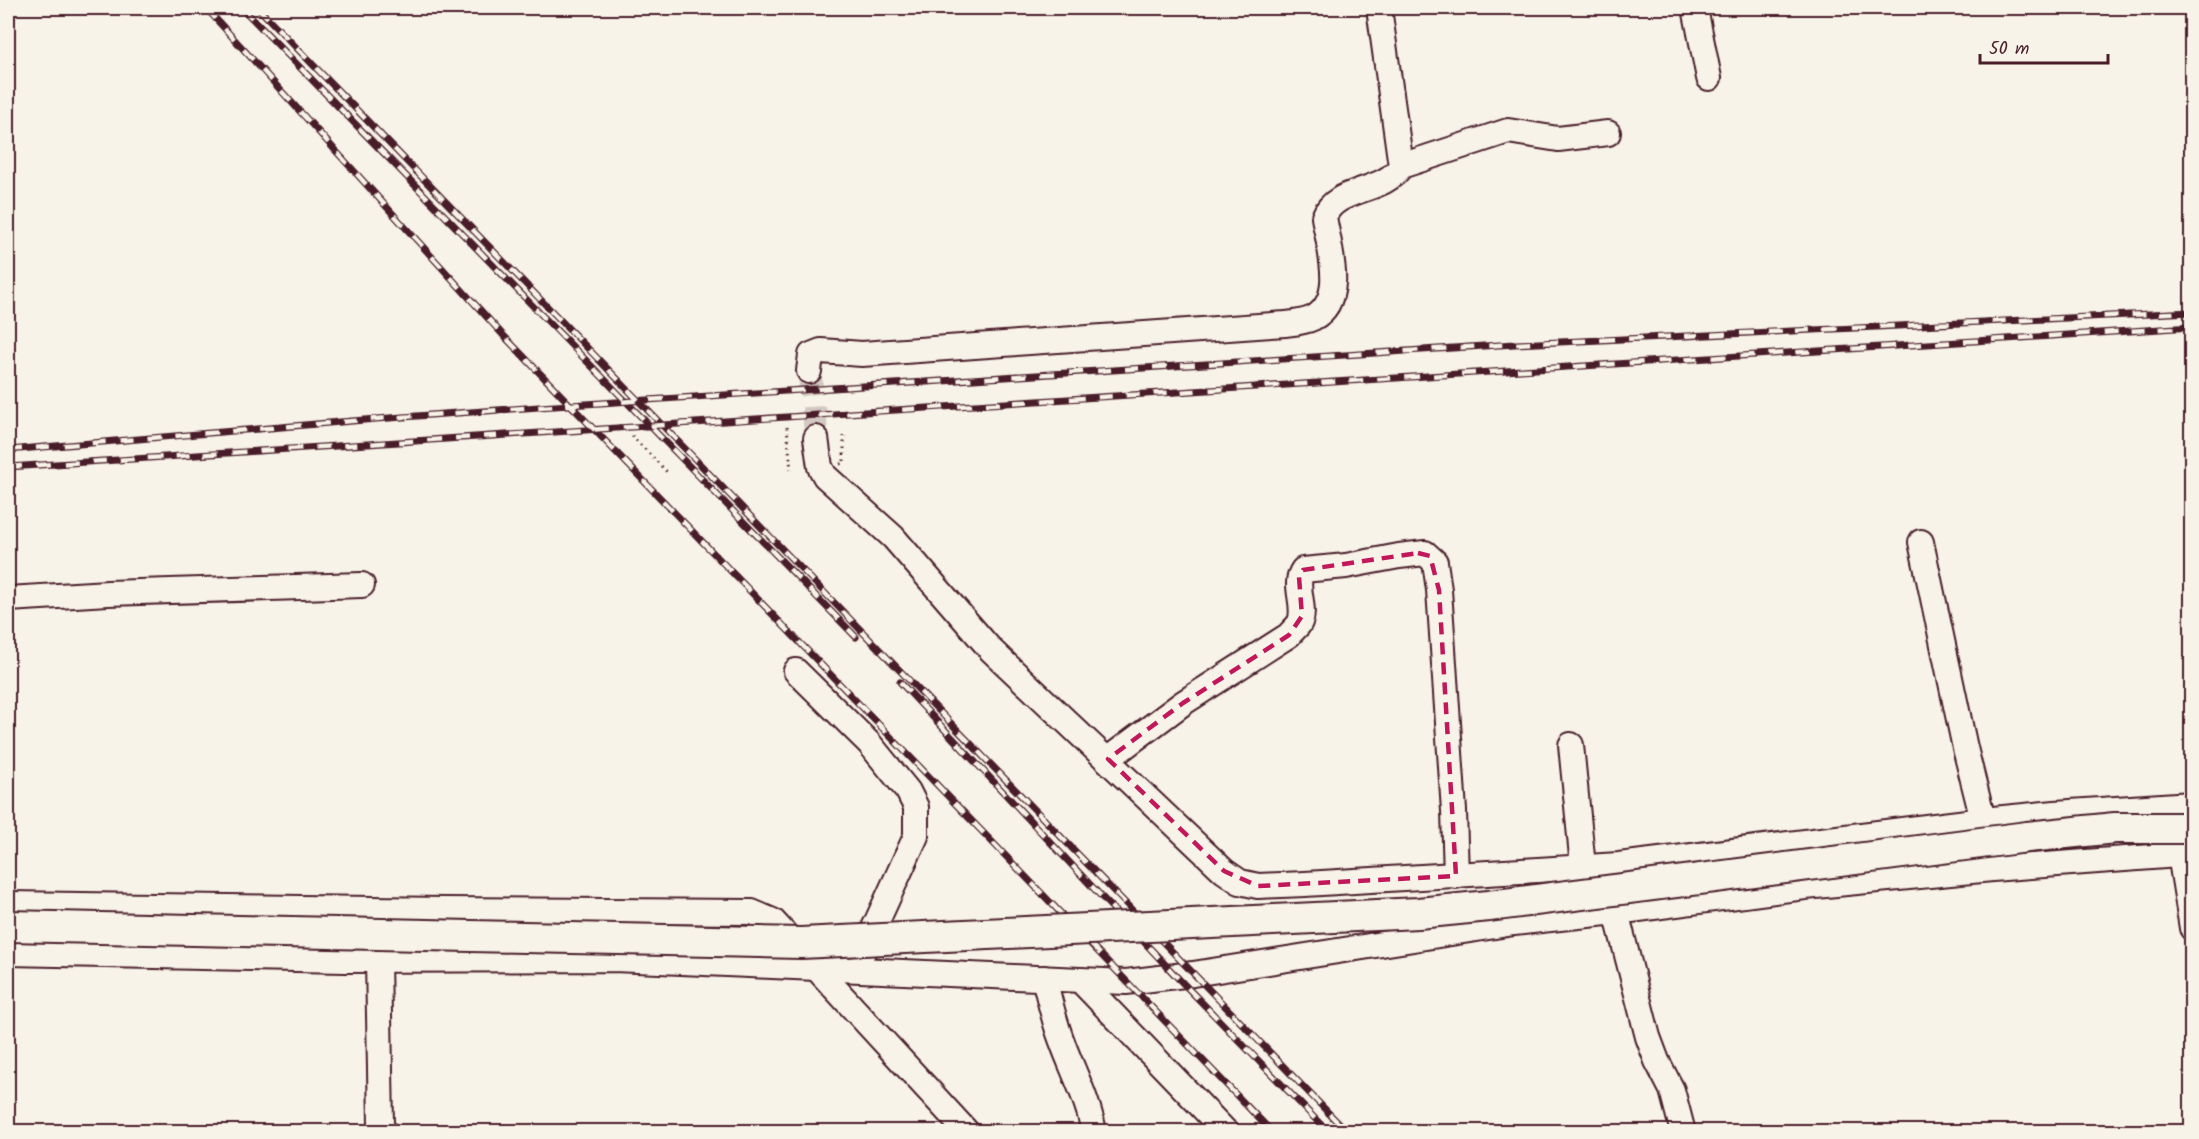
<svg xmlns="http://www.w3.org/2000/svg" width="2199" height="1139" viewBox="0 0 2199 1139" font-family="Kalam,sans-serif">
<rect width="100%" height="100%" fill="#f7f3e8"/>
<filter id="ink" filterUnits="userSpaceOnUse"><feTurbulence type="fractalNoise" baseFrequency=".0167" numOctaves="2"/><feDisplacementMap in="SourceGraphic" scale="12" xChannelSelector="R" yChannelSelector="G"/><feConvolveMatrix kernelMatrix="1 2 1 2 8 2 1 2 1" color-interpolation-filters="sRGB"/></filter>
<g filter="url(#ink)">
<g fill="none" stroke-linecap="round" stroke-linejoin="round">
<path stroke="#d4c9c2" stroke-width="24" stroke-dasharray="24 12" stroke-linecap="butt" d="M809,371l5,33 2,34"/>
<defs>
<g id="minor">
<path d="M1695,8l14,70"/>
<path d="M1401,166l107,-35 50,8 50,-6"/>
<path d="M809,371l2,-16 10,-4 41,3 423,-30c9,-1 20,-2 28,-6 34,-18 16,-70 11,-101 12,-31 60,-23 77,-51l-22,-158"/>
<path d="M816,438l4,29 5,9 68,61 98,113 233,221 16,11 18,4 47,-2 314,-19 364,-45 72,-7 137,-9"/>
<path d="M1921,542l44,206 18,72"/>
<path d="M8,599l100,-6 254,-8"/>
<path d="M796,671l73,72 39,48 8,16v29l-53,116"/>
<path d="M1571,745l12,122"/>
<path d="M1108,759l75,-56 106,-68c3,-4 7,-7 10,-11 9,-16 -7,-39 4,-54l43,-4 53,-10 26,-3 10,9 4,28 15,221 2,65"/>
<path d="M2180,854l12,74"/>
<path d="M8,904l436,6 308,2 21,9 194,211"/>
<path d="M1616,912l32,125 9,24 15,29 11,42"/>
<path d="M8,953l337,7 269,-1 512,23 67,-8 321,-51 102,-11 189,-25 187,-18 200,-15"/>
<path d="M378,960l3,164 3,8"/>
<path d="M1044,978c4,16 8,33 13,49 11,36 30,67 37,105"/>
<path d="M1080,980l146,152"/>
</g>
</defs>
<use href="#minor" stroke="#4a1f2b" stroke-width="28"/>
<g stroke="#4a1f2b" stroke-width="3" stroke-dasharray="1.5 4.5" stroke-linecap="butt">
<path d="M787,427l4,43"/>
<path d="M632,436l35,36"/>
<path d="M840,464l4,-1v-27"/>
</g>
<use href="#minor" stroke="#f7f3e8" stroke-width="24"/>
<defs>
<g id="rail">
<path d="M206,8l297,327 769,797"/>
<path d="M242,8l614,629"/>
<path d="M258,8l1089,1124"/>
<path d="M8,450l368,-31 163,-12 976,-63 677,-32"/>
<path d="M8,467l2184,-140"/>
<path d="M900,682l276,294 152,156"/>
</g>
</defs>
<use href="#rail" stroke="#4a1f2b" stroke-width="7"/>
<use href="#rail" stroke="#f7f3e8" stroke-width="4.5" stroke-dasharray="14" stroke-linecap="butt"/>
<defs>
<path id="major-bridge" d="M8,926l793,17 617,-30 71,-7 538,-69 88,-9h77"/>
</defs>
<use href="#major-bridge" stroke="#4a1f2b" stroke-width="34" stroke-linecap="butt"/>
<use href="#major-bridge" stroke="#f7f3e8" stroke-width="30"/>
</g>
</g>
<path fill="none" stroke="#c2185b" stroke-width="4.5" stroke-dasharray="12 8" stroke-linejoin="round" d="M1418,553l12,3 9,34 17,286 -198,10 -34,-15 -116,-112 75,-56 106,-68 13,-19 -3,-39 4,-7z"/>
<rect width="2199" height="1139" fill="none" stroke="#f7f3e8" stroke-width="30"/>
<rect x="15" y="15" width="2169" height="1109" fill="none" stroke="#4a1f2b" stroke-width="2" filter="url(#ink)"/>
<path d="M1980 54v9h128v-9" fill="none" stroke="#4a1f2b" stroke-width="3"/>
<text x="1989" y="54" font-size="18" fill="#4a1f2b" stroke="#f7f3e8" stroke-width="4.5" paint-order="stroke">50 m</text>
</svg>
